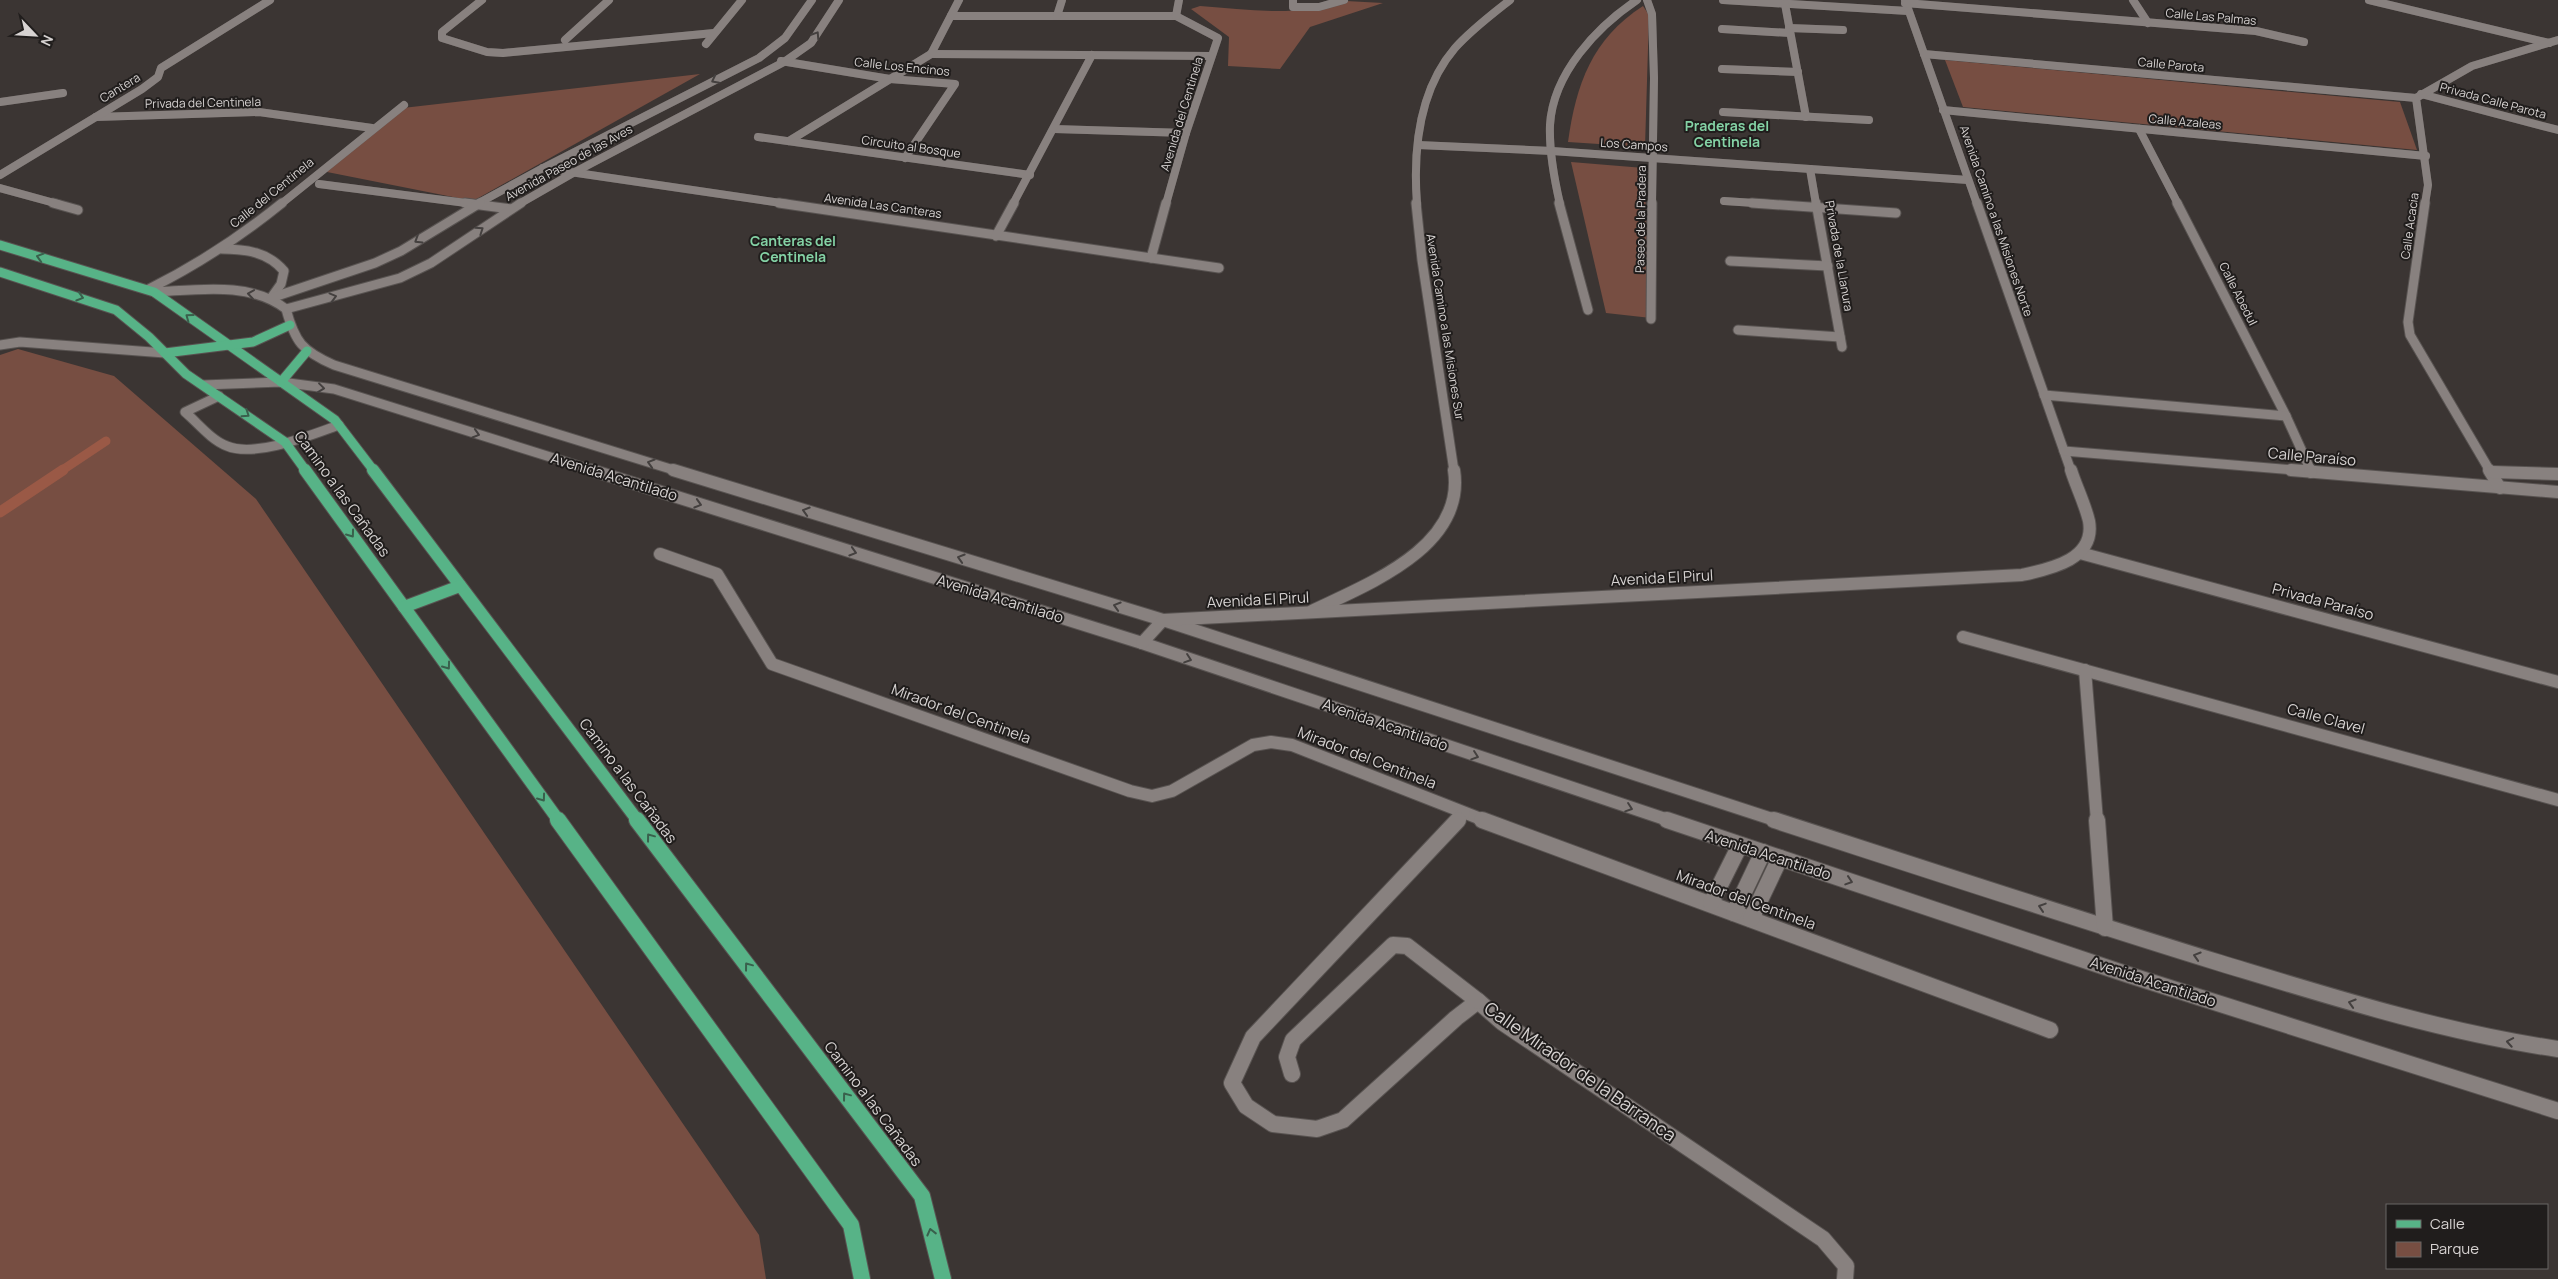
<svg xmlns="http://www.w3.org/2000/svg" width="2558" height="1279" viewBox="0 0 2558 1279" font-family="Manrope,sans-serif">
<rect width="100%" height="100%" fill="#3b3533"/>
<g fill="#774e42">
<path d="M1346,1l37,2 -73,24 -30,42 -52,-3 1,-29 -38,-28 9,-3c51,4 96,11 146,-5z"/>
<path d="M1643,6l6,9 -4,132 -77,-5c8,-58 24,-103 75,-136z"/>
<path d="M1945,60l455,42 17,48 -454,-43z"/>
<path d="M700,74l-227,127 -151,-30 72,-62z"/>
<path d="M1571,162l73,6 7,150 -45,-5z"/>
<path d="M18,349l96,27 142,123 503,736 7,44h-766v-924z"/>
</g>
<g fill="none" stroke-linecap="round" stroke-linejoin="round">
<path stroke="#9a5946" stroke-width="9" d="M61,471l45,-30"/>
<path stroke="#9a5946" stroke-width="11" d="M0,512l63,-42"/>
<defs>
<g id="minor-far3">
<path d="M482,0l-40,32v6l45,14 16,1 211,-20"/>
<path d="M1293,0v7h26l25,-7"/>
<path d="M1647,0l5,14 2,64 -2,126"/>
<path d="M1723,0l185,11"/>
<path d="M1905,0l72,204"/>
<path d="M2133,0l15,23"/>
<path d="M2369,0l180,43"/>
<path d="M1905,3l351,28 48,11"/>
<path d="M1785,4l21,113"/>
<path d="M951,16h225l42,22 -32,95 -20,71"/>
<path d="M1057,16l5,-16"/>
<path d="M1176,16l3,-16"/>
<path d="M1789,28l54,2"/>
<path d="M1722,29l68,4"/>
<path d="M565,40l44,-40"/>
<path d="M706,44l36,-44"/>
<path d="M931,54l280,2"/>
<path d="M1924,54l492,44"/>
<path d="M781,61l109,18 65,5 -50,74"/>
<path d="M1722,69l76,3"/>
<path d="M2421,94l137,36"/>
<path d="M0,102l63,-9"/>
<path d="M1943,110l483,46"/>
<path d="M1723,112l146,8"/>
<path d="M96,117l163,-5 113,16"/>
<path d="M1054,129l132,4"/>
<path d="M2139,129l39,75"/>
<path d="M758,137l272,38"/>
<path d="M789,141l142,-87 28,-54"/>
<path d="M1418,145l134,6 416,29"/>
<path d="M543,168l245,36"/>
<path d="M1810,169l6,35"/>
<path d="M0,175l142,-86 16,-12 3,-9 109,-68"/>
<path d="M319,184l155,20"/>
<path d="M0,188l58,16"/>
<path d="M1724,201l46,3"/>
<path d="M281,204l123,-99"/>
<path d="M477,204l66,-36 216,-110 26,-20 27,-38"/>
<path d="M519,204l54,-31 211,-111 27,-19 28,-43"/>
<path d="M1013,204l79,-149"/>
<path d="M1417,204c-4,-53 2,-114 38,-156 16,-18 36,-33 55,-48"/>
<path d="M1560,204c-6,-26 -11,-53 -10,-79 3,-52 47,-98 87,-125"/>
<path d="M2425,204l3,-19 -12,-87 56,-32 86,-26"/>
</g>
<g id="minor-far2">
<path d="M53,203l25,7"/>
<path d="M465,203l46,6"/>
<path d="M779,203l440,65"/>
<path d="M1416,203l6,57 32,211"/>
<path d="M1559,203l29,107"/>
<path d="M1752,203l144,10"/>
<path d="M1816,203l26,144"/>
<path d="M1977,203l94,268"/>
<path d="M2177,203l109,213 25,55"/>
<path d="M2425,203l-17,119 2,13 80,136"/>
<path d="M996,236l18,-33"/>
<path d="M222,249c24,0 46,3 62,22l-3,13 -10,14"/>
<path d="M1151,258l15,-55"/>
<path d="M1730,261l98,5"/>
<path d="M149,289c48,-24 91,-52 133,-86"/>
<path d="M154,292c43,-2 96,-11 132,17 9,33 16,42 48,56l343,106"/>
<path d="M271,298l104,-35 26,-12 79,-48"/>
<path d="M286,309l114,-31 31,-15 90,-60"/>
<path d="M1651,319l1,-116"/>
<path d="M1738,330l102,7"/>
<path d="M0,345l20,-3 145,11"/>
<path d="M203,385l78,-3 53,7 261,82"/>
<path d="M2044,395l242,21"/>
<path d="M219,396l-34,16c13,11 26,28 42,34 28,12 84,-11 112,-21"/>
<path d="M2064,451l242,20"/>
</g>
<g id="minor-far1">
<path d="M591,470l551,173 529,178"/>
<path d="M673,470l490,150 615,201"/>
<path d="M2291,470l267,22"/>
<path d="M2310,470l1,2"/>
<path d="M2489,470l11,18"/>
<path d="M2492,472l66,2"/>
<path d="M2080,553l478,129"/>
<path d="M660,554l57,20 55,90 358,127 22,5 20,-5 81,-46 18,-3 21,3 194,76"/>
<path d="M1312,611c56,-27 154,-64 142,-141"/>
<path d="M1963,637l595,163"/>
<path d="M1142,643l21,-23 859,-45c27,-6 74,-15 67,-54 -4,-17 -13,-35 -18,-51"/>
<path d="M2085,670l12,151"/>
<path d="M1456,821l8,-8"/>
</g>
<g id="minor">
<path d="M1458,820l-205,217 -21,46 14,23 27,18 44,5 26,-9 113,-102 22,-17 24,21 321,217 23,27 -1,13"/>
<path d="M1482,820l568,210"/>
<path d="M1667,820l462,155 429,136"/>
<path d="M1774,820c148,48 297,97 446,143 112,34 222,69 338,86"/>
<path d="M2097,820l8,108"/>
<path d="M1711,903l29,-58"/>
<path d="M1734,913l29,-61"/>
<path d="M1751,919l29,-61"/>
<path d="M1292,1074l-5,-17 6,-17 100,-95 14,1 71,55"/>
</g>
<g id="major-far2">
<path d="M0,245l154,47 181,128 39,51"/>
<path d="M0,272l116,38 33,27 37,37 99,68 21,29"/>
<path d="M165,353l88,-11 37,-17"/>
<path d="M281,382l26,-31"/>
</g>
<g id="major-far1">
<path d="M305,470l254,351"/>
<path d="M373,470l265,351"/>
<path d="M404,607l56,-21"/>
</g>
<g id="major">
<path d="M558,820l293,405 11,54"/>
<path d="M637,820l285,376 21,83"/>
</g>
</defs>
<use href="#minor-far3" stroke="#585351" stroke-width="8"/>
<use href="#minor-far2" stroke="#585351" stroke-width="11"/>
<use href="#minor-far1" stroke="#585351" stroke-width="14"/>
<use href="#minor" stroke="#585351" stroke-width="18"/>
<use href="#major-far2" stroke="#585351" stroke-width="11"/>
<use href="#major-far1" stroke="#585351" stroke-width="14"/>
<use href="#major" stroke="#585351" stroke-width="18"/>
<use href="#minor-far3" stroke="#88817f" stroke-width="8"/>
<use href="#minor-far2" stroke="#88817f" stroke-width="9"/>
<use href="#minor-far1" stroke="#88817f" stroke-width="12"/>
<use href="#minor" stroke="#88817f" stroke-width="16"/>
<use href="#major-far2" stroke="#57b387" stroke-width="9"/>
<use href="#major-far1" stroke="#57b387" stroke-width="12"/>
<use href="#major" stroke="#57b387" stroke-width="16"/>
</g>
<defs><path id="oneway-chevron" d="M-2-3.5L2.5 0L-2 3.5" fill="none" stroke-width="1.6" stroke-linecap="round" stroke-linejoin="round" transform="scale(1.25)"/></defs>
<g stroke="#44403f">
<use href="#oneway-chevron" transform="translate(816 35) rotate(-57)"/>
<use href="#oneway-chevron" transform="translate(715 80) rotate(153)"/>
<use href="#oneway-chevron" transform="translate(480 230) rotate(-34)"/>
<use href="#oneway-chevron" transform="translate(418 240) rotate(148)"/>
<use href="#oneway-chevron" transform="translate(251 294) rotate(-172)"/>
<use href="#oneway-chevron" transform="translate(333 297) rotate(-15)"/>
<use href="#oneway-chevron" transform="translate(321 388) rotate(7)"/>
<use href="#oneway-chevron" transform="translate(476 434) rotate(17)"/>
<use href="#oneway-chevron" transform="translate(651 463) rotate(-163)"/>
<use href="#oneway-chevron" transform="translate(698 504) rotate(17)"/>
<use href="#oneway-chevron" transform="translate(806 511) rotate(-163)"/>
<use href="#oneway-chevron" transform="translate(853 552) rotate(17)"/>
<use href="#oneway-chevron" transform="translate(961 558) rotate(-163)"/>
<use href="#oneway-chevron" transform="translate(1117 606) rotate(-163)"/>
<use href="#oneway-chevron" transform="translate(1188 659) rotate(19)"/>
<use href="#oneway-chevron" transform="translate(1475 756) rotate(19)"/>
<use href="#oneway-chevron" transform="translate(1629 808) rotate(19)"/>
<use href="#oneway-chevron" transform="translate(1849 881) rotate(18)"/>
<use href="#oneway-chevron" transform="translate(2042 907) rotate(-162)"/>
<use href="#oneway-chevron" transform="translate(2197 956) rotate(-163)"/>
<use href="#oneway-chevron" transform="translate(2352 1003) rotate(-163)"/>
<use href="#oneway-chevron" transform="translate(2510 1042) rotate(-170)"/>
</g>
<g stroke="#39604c">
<use href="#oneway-chevron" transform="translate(40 257) rotate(-163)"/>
<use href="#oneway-chevron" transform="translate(80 297) rotate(17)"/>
<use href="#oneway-chevron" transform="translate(189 317) rotate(-144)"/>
<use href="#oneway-chevron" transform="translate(246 414) rotate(34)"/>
<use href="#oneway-chevron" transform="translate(351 534) rotate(54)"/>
<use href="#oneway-chevron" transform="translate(447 666) rotate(54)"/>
<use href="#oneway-chevron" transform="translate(542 798) rotate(54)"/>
<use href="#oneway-chevron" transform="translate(650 837) rotate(-127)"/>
<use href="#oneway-chevron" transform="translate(748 966) rotate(-127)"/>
<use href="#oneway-chevron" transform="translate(846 1096) rotate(-127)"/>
<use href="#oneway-chevron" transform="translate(931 1232) rotate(-104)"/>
</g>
<g text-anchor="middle" stroke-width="4" stroke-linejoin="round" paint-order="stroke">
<g font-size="12" fill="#d7d3d2" stroke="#201d1c">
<text transform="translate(2211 17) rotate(5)" y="4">Calle Las Palmas</text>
<text transform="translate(2171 65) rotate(5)" y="4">Calle Parota</text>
<text transform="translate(902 67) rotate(6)" y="4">Calle Los Encinos</text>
<text transform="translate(120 88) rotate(-31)" y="4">Cantera</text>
<text transform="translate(2493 101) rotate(15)" y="4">Privada Calle Parota</text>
<text transform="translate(203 103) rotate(-1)" y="4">Privada del Centinela</text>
<text transform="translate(1182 114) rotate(-73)" y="4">Avenida del Centinela</text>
<text transform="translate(2185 122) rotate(5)" y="4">Calle Azaleas</text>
<text transform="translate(1634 145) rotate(4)" y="4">Los Campos</text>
<text transform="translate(911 147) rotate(8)" y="4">Circuito al Bosque</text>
<text transform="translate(569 163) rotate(-29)" y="4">Avenida Paseo de las Aves</text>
<text transform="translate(272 193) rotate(-39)" y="4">Calle del Centinela</text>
<text transform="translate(883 206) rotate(8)" y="4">Avenida Las Canteras</text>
<text transform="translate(1641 219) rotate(-89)" y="4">Paseo de la Pradera</text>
<text transform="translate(1996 221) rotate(71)" y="4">Avenida Camino a las Misiones Norte</text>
<text transform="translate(2410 226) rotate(-82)" y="4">Calle Acacia</text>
<text transform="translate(1839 256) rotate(80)" y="4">Privada de la Llanura</text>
<text transform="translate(2238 294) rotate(63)" y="4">Calle Abedul</text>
<text transform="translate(1445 327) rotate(81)" y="4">Avenida Camino a las Misiones Sur</text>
</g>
<g font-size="14" font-weight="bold" fill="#84d2a5" stroke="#201d1c">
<text x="1727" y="131">Praderas del<tspan x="1727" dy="16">Centinela</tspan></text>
<text x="793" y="246">Canteras del<tspan x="793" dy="16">Centinela</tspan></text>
</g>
<g font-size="15" fill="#d7d3d2" stroke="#201d1c">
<text transform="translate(2312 457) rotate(5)" y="5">Calle Paraíso</text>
<text transform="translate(614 477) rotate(17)" y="5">Avenida Acantilado</text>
<text transform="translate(342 494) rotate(54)" y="5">Camino a las Cañadas</text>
<text transform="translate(1662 578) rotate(-3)" y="5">Avenida El Pirul</text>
<text transform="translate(1000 599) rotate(17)" y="5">Avenida Acantilado</text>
<text transform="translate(1258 600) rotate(-3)" y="5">Avenida El Pirul</text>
<text transform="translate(2323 602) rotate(15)" y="5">Privada Paraíso</text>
<text transform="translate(961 714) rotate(20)" y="5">Mirador del Centinela</text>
<text transform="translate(2326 719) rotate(15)" y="5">Calle Clavel</text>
<text transform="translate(1385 725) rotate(19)" y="5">Avenida Acantilado</text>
<text transform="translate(1367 758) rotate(21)" y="5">Mirador del Centinela</text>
<text transform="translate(628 781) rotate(53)" y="5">Camino a las Cañadas</text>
<text transform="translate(1768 855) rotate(18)" y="5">Avenida Acantilado</text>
<text transform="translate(1746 900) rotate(20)" y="5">Mirador del Centinela</text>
<text transform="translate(2153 982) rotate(18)" y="5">Avenida Acantilado</text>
<text transform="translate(873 1104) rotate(53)" y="5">Camino a las Cañadas</text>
</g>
<g font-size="18" fill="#d7d3d2" stroke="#201d1c">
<text transform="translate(1580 1072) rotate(35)" y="6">Calle Mirador de la Barranca</text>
</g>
</g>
<rect x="2386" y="1204" width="162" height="65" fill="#201d1c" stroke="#696665"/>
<rect x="2396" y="1220" width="25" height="8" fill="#57b387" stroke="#696665"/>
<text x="2430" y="1229" font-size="15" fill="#d7d3d2">Calle</text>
<rect x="2396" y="1242" width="25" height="15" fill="#774e42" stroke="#696665"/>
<text x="2430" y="1254" font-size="15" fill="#d7d3d2">Parque</text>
<g transform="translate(35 35) rotate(115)" stroke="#201d1c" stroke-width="4" paint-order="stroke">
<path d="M0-4L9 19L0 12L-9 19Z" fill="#d7d3d2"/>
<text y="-8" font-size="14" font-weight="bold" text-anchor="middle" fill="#d7d3d2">N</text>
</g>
</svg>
